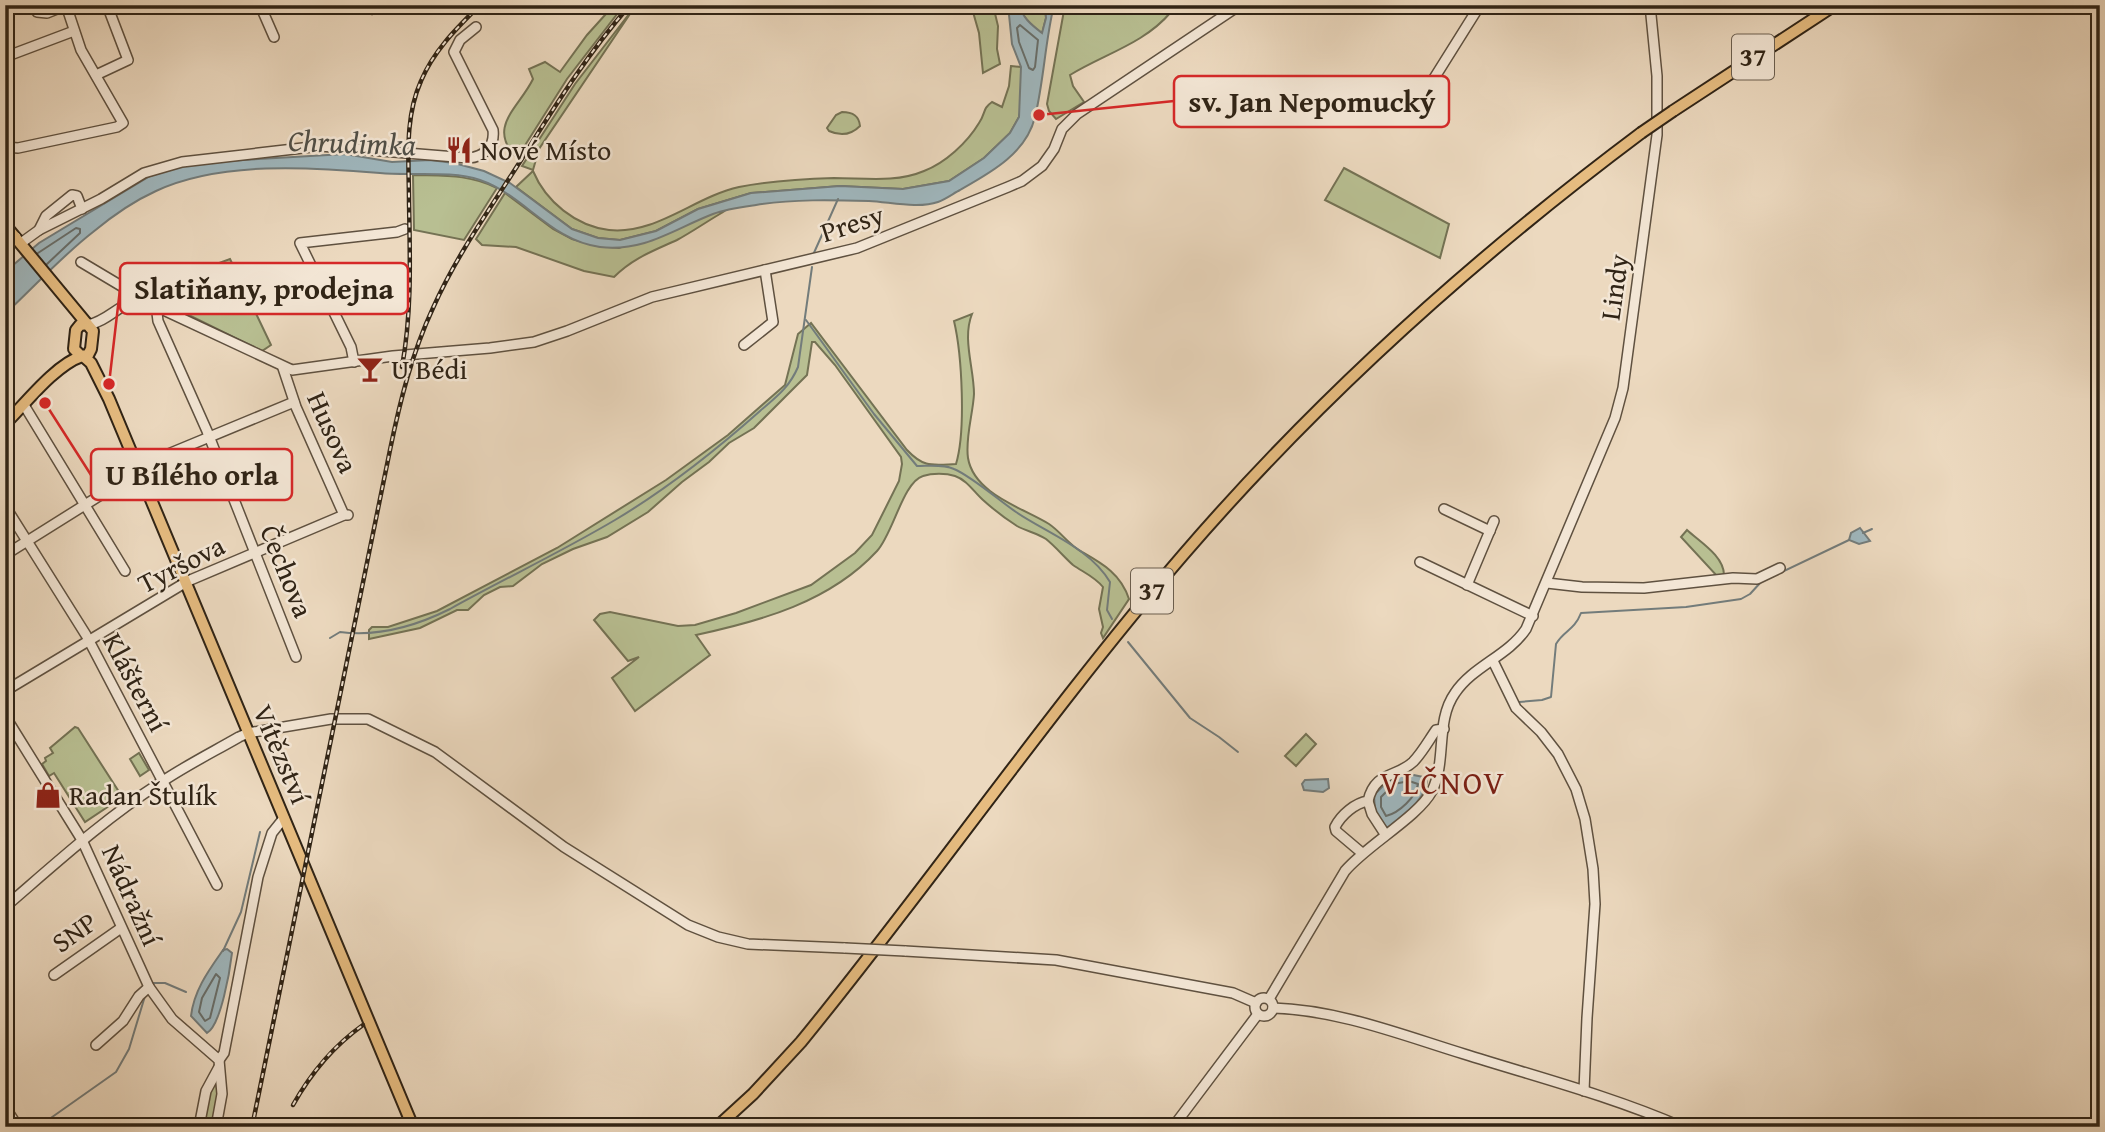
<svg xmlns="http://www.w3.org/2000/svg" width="2105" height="1132" viewBox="0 0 2105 1132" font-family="'Gentium Book Plus',serif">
<rect width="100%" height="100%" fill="#ecd9bf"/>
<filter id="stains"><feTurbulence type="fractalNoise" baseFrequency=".00286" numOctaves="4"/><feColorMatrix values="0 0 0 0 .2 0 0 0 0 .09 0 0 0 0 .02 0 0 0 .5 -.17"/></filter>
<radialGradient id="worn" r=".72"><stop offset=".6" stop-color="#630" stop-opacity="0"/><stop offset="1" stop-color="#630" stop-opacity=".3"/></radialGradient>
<g fill="#b8bf92" stroke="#747254" stroke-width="2">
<path d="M614,5h10l-57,74 -50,79c-31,-31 2,-50 16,-79l-4,-10 16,-7 15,10 27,-37z"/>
<path d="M636,5l-97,144 -6,21 -11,-4 53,-82z"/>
<path d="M971,5h22l5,21 -1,23 3,15 -17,9 -4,-40z"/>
<path d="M1020,5h25l1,13 -4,16c-9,-8 -21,-17 -22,-29z"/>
<path d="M1065,5h95l11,7c-27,32 -67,42 -101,63l3,11 11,16 -28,17 -7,-8 -2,-7z"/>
<path d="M1011,66l10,1v41l-2,9 -9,16 -26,25 -35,23 -46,8 -63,-3 -89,7 -53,16 -42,22 -36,9 -22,-2 -26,-9 -56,-42 17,-16c13,31 43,55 76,59 47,5 85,-33 130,-43 30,-6 64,-8 95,-9 30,0 62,5 90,-7 21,-8 43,-28 55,-48 7,-10 3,-14 13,-21l10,5 7,-21z"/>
<path d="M842,112c10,0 17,3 18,14 -9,9 -20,10 -31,5l-2,-3 9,-13z"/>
<path d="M1344,168l105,56 -9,34 -115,-58z"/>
<path d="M413,175c32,1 55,-1 84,13l-33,52 -50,-10z"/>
<path d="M505,193l48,36 19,10 25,7 22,2 97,-36 9,-1c-16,9 -33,21 -48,29 -24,11 -44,18 -63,37l-30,-6 -68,-24 -34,-2 -6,-6z"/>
<path d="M230,259l41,86 -9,6 -116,-57 2,-5z"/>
<path d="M972,314c-10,25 2,54 2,80 -1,20 -9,44 -6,64 6,36 55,50 81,66 12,8 20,21 33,28 21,12 39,22 47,47l-26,39 -2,-5 2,-6 -4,-18 4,-22c-8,-10 -20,-15 -30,-22 -9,-8 -17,-18 -27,-26 -9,-6 -20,-8 -29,-13 -11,-7 -24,-17 -34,-26 -9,-8 -16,-20 -28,-24 -9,-3 -23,-3 -32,0 -20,6 -30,58 -46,75 -47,51 -116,70 -181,84l14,20 -75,56 -23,-33 27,-21 -11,4 -34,-41 6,-6 10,-2 68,14 17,-1 41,-12 75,-28 44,-32 17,-18 27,-54 3,-17 -1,-7 -66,-92 -20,-23h-3l-5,33 -53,53 -25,15 -20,19 -27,20 -34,30 -41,25 -34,12 -31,15 -29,22 -13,1 -16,8 -16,15h-11l-37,18 -51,11v-9l3,-3h16l49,-16 120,-63 109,-68 62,-45 57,-50 13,-51 13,-11 96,127c17,18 25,15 49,14 10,-33 6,-109 -2,-143z"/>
<path d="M1687,530c13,12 37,26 37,45l-7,1 -36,-39z"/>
<path d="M75,727l3,1 43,67 -6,7 -30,20 -31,-49 -5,3 -7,-12 4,-3 -1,-3 8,-5 -3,-5z"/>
<path d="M1306,734l10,10 -20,22 -11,-10z"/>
<path d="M139,753l10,17 -9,6 -10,-17z"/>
<path d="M216,1081l2,16 -6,30h-10l5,-34z"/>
</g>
<g fill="#9fb7be" stroke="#737c7b" stroke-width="2">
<path d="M1008,5h12c1,12 13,21 22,28l4,-15 -1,-13h9c-9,37 -10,75 -19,112 -9,37 -45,56 -75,73 -6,3 -14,9 -22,12 -20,7 -48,0 -69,-1 -37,-1 -76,-2 -113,4 -14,2 -30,4 -43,9 -39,15 -68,38 -113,33 -49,-6 -76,-52 -120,-67 -29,-10 -69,-4 -100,-7 -69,-6 -160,-12 -224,18 -22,10 -45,26 -63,41 -31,24 -59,55 -88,82v-42l34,-29 111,-67 27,-9 48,-6 120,-7 47,8 38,-2 24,3 30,8 26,12 62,46 26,9 22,2 36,-9 42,-22 53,-16 89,-7 63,3 46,-8 35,-23 26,-25 9,-16 2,-50 -9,-23z"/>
<path d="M1860,528l10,13 -11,3 -10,-4 2,-7z"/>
<path d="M1409,774l14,3 4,3c-2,22 -24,34 -39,47h-3l-10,-17 -1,-15 18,-18z"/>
<path d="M1305,780l23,-1 1,9 -6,4 -19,-2 -2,-6z"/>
<path d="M227,949l5,4c-2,17 -11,72 -25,80l-16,-17c3,-26 18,-46 32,-66z"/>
</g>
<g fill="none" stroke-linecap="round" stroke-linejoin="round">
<g stroke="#686e6a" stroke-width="2">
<path d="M1020,25l18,15 -3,27 -2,3 -4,-2 -10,-26 -2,-14z"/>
<path d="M38,253l38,-25 4,1v4l-33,31"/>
<path d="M1409,781l9,3c-2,13 -19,29 -32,32l-5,-9v-10l13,-13z"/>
<path d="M216,974l4,4 -10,40 -5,3 -6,-9 3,-14z"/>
</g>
<g stroke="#737c7b" stroke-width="2">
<path d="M813,255l25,-56"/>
<path d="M806,320l68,94 43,52c12,0 26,-2 37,3 17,7 46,32 62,43 31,21 74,36 94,70l-3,28 5,9"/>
<path d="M1863,533l9,-4"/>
<path d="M330,638l10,-6c38,5 76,-6 110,-23 54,-30 111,-57 165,-89 52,-31 100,-69 145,-109 16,-14 29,-23 38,-44l14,-100"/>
<path d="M1128,642l62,76 29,19 19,15"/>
<path d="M1519,702l23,-2 9,-3 5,-53c8,-14 18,-13 25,-31l105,-6 55,-8 9,-5 11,-12 88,-42"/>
<path d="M223,951l18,-39 19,-80"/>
<path d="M152,983h13l21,9"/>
<path d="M38,1127l78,-55 13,-23 16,-53"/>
</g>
<defs>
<g id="minor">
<path d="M33,5l4,7 10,1 20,-8"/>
<path d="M260,5l14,32"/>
<path d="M5,57l69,-26"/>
<path d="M96,75l32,-15 -21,-55"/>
<path d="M1433,80l47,-75"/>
<path d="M5,147l13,1 99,-21 6,-4 -42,-73 -15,-45"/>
<path d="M39,230l7,-14 26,-21 5,1 5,13"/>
<path d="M21,243l18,-13 62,-31 43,-26 38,-11 138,-16 148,12c16,-1 27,-11 25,-28l-39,-78 6,-12 16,-13"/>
<path d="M5,244l11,-7"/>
<path d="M81,262l57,34"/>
<path d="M138,299l7,-10 25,-11"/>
<path d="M159,308l-2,5 1,8 49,110 89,226"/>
<path d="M88,325c21,-4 36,-26 54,-25l150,70 101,-14 97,-8 44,-6 33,-11 85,-34 205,-49 151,-61 14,-6 20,-15 12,-17 8,-20 15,-15 163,-109"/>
<path d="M744,345l29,-23 -8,-52"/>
<path d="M354,362l-3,-15 -51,-104 97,-11 8,-3"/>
<path d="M283,368l13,39 48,108"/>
<path d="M24,405l101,166"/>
<path d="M137,467l157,-65"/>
<path d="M5,506l81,129 131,250"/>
<path d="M1444,509l46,22"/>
<path d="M5,555l134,-84"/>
<path d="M1420,562l113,54"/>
<path d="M1547,583l35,4 62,1 89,-10 24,1 23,-11"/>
<path d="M1467,585l27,-64"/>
<path d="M1493,661l23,47 25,24 17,22 18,35 9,30 8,50 2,35 -8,114 -3,73"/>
<path d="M5,691l183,-110 156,-66h4"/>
<path d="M5,716l77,124 67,147 23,32 47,41 3,34 -6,33"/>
<path d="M1368,801l4,13 13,20"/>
<path d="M1362,853l-26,-22 -1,-4c6,-12 20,-24 33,-26 7,-30 28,-23 45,-39 9,-9 16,-22 23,-32l8,-1"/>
<path d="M5,907c50,-43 99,-88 155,-124 25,-17 53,-31 79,-46l9,-4 83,-14h37l67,33 129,95 124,78 30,12 30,7 97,4"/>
<path d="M905,951l151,9 177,33 23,10"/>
<path d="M54,975l67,-47"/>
<circle cx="1264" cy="1007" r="9"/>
<path d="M1269,999l76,-128c22,-26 73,-54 87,-80 15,-30 3,-70 23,-98 18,-27 53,-37 71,-64l89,-211 8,-30 34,-253v-59l-7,-71"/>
<path d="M1273,1008c66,2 129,27 191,46 73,23 147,42 218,73"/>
<path d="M96,1045l27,-24 16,-25 10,-9"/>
<path d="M219,1060l5,-7 34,-176 14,-44 12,-15"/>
<path d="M5,1107l13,20"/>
<path d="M199,1127l7,-36 13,-24"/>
<path d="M1173,1127l85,-113"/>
</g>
<g id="major">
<path d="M1673,111l162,-106"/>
<path d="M5,225l82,99"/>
<path d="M87,324l6,7 -2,18 -3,6 -7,1 -7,-7 2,-19 4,-5z"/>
<path d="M83,356l8,7 18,36 304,728"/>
<path d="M5,424c20,-20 50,-59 77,-68"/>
<path d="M717,1127l36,-33 48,-52c130,-159 247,-330 382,-487 136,-158 291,-297 458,-422"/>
</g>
</defs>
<use href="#minor" stroke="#5f5140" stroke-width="12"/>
<use href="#major" stroke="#302416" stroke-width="14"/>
<use href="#minor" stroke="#f3e6d5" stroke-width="9"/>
<use href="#major" stroke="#e6bc80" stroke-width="10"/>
<defs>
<g id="rail">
<path d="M372,13l16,-8"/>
<path d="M402,367c10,-55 8,-109 7,-165 0,-41 -5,-83 12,-121 13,-31 36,-53 59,-76"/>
<path d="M293,1105c18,-32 39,-58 70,-80"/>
<path d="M252,1127l138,-677c10,-49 22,-97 43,-142 24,-54 59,-102 90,-151 33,-53 66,-105 107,-152"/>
<path d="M280,1127l4,-7"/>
</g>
</defs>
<use href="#rail" stroke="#302416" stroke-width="4.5"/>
<use href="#rail" stroke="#f3e6d5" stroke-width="2" stroke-dasharray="5" stroke-linecap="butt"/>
<defs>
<path id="minor-bridge" d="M845,948l60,3"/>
<path id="major-bridge" d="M1641,133l32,-22"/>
</defs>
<use href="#minor-bridge" stroke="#5f5140" stroke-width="12" stroke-linecap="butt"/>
<use href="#major-bridge" stroke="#302416" stroke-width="14" stroke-linecap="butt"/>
<use href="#minor-bridge" stroke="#f3e6d5" stroke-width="9"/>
<use href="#major-bridge" stroke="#e6bc80" stroke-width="10"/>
</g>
<defs>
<symbol id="restaurant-bare" viewBox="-9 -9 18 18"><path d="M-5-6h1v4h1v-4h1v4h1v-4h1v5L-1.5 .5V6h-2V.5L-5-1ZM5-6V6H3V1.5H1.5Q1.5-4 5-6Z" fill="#8f2418" stroke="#f3e6d5" stroke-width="2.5" paint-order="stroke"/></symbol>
<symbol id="bar-bare" viewBox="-9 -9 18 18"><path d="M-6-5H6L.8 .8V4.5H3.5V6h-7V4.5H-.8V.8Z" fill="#8f2418" stroke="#f3e6d5" stroke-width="2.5" paint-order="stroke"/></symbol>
<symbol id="shop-bare" viewBox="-9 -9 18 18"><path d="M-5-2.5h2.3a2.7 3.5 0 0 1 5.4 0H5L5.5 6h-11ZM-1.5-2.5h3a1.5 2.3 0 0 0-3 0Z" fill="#8f2418" stroke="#f3e6d5" stroke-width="2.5" paint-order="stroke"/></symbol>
</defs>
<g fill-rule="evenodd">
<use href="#restaurant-bare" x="440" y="131" width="38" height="38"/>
<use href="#bar-bare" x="351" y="350" width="38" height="38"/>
<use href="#shop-bare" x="29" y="776" width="38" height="38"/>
</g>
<g text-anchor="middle" stroke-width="5" stroke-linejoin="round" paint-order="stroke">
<g fill="#f3e6d5" stroke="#6a5e4f" stroke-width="2">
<rect x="1732" y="34.5" width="42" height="45" rx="5"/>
<rect x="1131" y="568.5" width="42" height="45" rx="5"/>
</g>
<g font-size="26" font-weight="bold" fill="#302416">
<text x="1753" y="66">37</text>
<text x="1152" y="600">37</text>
</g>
<g font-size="28" fill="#302416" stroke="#f3e6d5" text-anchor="start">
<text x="480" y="160">Nové Místo</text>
<text x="391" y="379">U Bédi</text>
<text x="69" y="805">Radan Štulík</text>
</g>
<g font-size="28" fill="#302416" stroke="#f3e6d5">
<text transform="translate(852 223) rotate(-18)" y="10">Presy</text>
<text transform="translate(1614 287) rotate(-82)" y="10">Lindy</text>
<text transform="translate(333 432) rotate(66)" y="10">Husova</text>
<text transform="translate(181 564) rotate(-27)" y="10">Tyršova</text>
<text transform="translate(287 571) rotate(68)" y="10">Čechova</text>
<text transform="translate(136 682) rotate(62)" y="10">Klášterní</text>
<text transform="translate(282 754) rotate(67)" y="10">Vítězství</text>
<text transform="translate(132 895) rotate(66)" y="10">Nádražní</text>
<text transform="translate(74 932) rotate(-35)" y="10">SNP</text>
</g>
<g font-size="30" font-style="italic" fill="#515048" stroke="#f3e6d5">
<text transform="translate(352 143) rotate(2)" y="10">Chrudimka</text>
</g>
<g font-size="32" letter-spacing="2" fill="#7a1f14" stroke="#f3e6d5">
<text x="1443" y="794">VLČNOV</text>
</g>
</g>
<path fill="none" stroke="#d62828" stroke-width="2.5" d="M1039 115L1174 101M109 384L120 289M45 403L91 475"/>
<g fill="#d62828" stroke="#f3e6d5" stroke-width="2.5">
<circle cx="1039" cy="115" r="7"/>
<circle cx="109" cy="384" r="7"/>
<circle cx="45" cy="403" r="7"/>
</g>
<g fill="#f3e6d5" stroke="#d62828" stroke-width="2.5">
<rect x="1174" y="76" width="275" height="51" rx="7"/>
<rect x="120" y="263" width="288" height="51" rx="7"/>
<rect x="91" y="449" width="201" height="51" rx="7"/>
</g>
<g font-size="30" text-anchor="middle" font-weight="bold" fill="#302416">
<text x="1312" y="112">sv. Jan Nepomucký</text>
<text x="264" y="299">Slatiňany, prodejna</text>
<text x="192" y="485">U Bílého orla</text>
</g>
<rect width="2105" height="1132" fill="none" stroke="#ecd9bf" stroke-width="28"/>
<rect x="7" y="7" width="2091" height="1118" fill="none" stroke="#302416" stroke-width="3.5"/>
<rect x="14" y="14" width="2077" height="1104" fill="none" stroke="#302416" stroke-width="2"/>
<rect width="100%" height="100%" filter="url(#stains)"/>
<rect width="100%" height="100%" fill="url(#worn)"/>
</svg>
